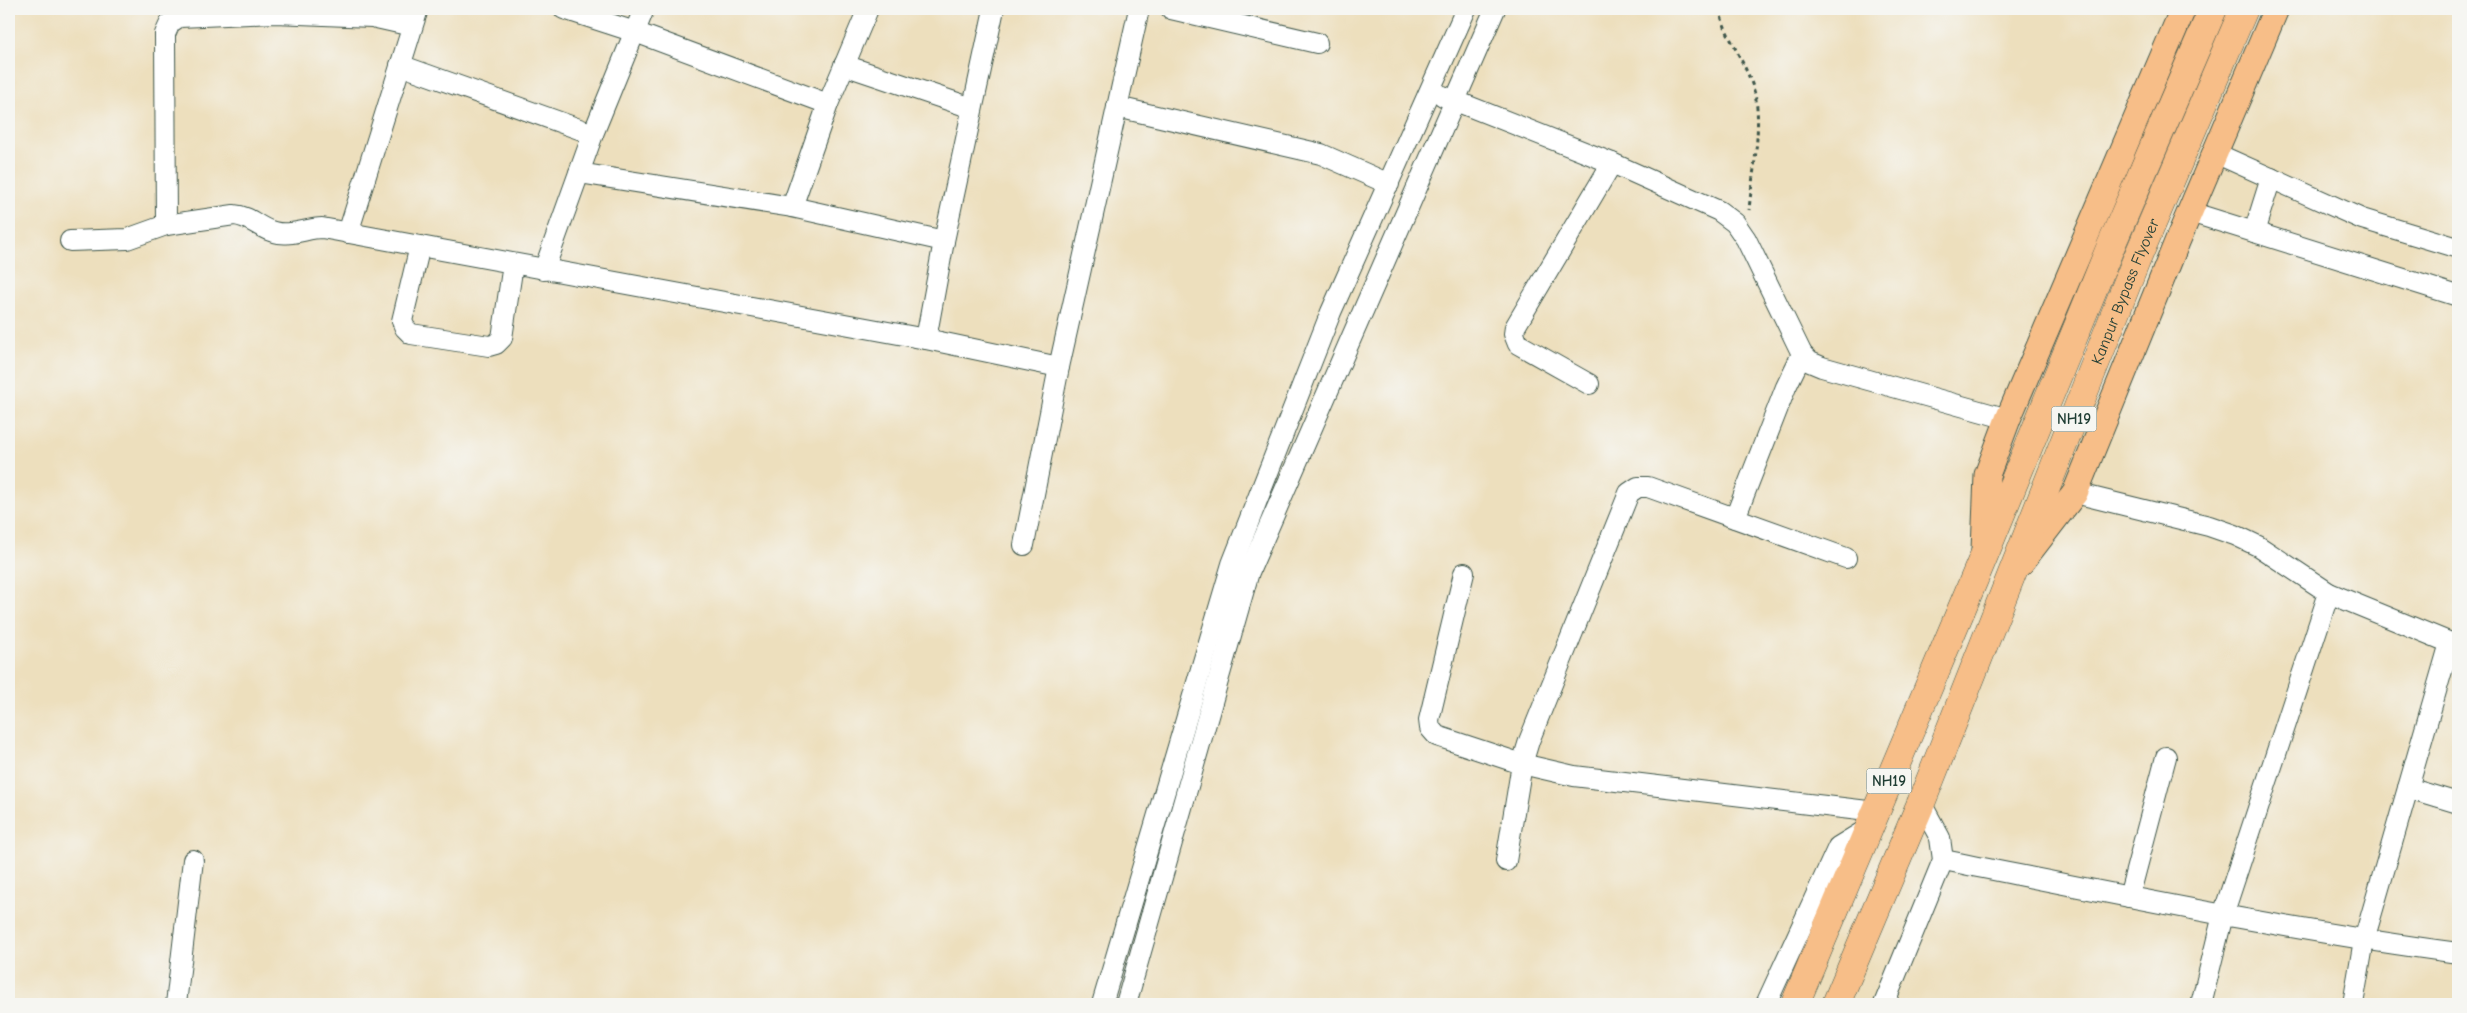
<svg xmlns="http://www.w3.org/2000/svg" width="2467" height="1013" viewBox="0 0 2467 1013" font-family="'Comic Neue',sans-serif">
<rect width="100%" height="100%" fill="#f6f6f2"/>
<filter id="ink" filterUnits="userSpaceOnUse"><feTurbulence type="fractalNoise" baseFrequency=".02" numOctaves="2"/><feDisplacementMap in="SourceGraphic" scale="10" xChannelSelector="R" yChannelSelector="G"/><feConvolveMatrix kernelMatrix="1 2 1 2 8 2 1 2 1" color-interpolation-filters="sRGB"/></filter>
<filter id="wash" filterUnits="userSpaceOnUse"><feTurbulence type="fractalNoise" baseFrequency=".0096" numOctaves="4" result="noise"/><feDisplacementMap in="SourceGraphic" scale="20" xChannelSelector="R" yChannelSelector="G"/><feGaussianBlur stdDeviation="1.12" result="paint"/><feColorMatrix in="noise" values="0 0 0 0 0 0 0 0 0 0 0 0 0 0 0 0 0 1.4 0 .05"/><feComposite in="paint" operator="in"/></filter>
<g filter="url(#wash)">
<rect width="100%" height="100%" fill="#eddfbd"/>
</g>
<g filter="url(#ink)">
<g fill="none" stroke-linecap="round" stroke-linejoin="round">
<defs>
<g id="minor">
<path d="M564,9l71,23 193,72"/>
<path d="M1171,9l146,34"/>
<path d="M400,65l193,69"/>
<path d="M844,65l128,43"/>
<path d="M1443,96l169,67 107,48 16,12 11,16 56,115 8,8 12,5 186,52"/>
<path d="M1117,107l204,47 68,30"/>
<path d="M2215,153l147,66 96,29"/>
<path d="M579,173l213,34 152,34"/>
<path d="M792,207l36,-103 40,-95"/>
<path d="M2190,212l268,84"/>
<path d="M166,225l-1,-191 5,-11 9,-6 96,-4 97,4 40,9"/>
<path d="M2254,232l17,-54"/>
<path d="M348,233l70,-224"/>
<path d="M70,241l57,-2 39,-14 68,-10c16,1 26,14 40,17 16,5 33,-4 48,-4l604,111 133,28"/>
<path d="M420,246l-18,75 3,7 6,6 78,12 7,-2 6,-6 11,-74"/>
<path d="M544,270l49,-136 51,-125"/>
<path d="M926,339l18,-98 50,-232"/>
<path d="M1589,384l-71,-40 -4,-10 1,-7 97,-164"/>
<path d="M2075,493l134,33 26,9 23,11 71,47 129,53"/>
<path d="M1735,518l51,-131 16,-33"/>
<path d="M1024,545l35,-178 80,-358"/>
<path d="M1464,573l-35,147 1,8 7,8 85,28 52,12 302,36"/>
<path d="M2408,788l50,15"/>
<path d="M1943,860c172,34 342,70 515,93"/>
<path d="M1506,861l16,-97 7,-23 100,-248 9,-6h10l198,71"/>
<path d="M2129,897l37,-140"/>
<path d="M176,1004l17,-144"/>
<path d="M1102,1004l130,-440 99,-252 135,-303"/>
<path d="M1126,1004l123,-432 246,-563"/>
<path d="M1766,1004l72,-157 31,-19"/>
<path d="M1884,1004l59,-144 -3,-22 -19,-35"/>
<path d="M2201,1004l22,-89 106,-322"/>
<path d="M2353,1004l11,-64 86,-297"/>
</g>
<g id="major">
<path d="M1984,550l3,-75 21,-56 175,-410"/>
<path d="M2021,563l54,-70 102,-251 99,-233"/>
</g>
<g id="highway">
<path d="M1795,1004l188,-446 127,-310 103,-239"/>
<path id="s1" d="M1836,1004l85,-201 215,-542 108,-252"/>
</g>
</defs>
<use href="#minor" stroke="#3e5549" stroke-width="22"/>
<use href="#major" stroke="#3e5549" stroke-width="27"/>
<use href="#highway" stroke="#3e5549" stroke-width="29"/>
<path stroke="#3e5549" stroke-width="3" stroke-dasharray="4 4" stroke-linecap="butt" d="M1719,9c7,28 25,51 34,78 11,34 -1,87 -4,123"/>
<use href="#minor" stroke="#fff" stroke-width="20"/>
<use href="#major" stroke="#f7be88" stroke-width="25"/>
<use href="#highway" stroke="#f7be88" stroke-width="28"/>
</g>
</g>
<g text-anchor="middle" stroke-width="4.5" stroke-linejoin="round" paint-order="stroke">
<g fill="#f6f6f2" stroke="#60746d" stroke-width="1">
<rect x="2051.5" y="406.5" width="45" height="25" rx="4"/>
<rect x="1866.5" y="768.5" width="45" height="25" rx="4"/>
</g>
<g font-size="15" font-weight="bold" fill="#1f3d34">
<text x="2074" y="424">NH19</text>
<text x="1889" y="786">NH19</text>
</g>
<g font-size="16" fill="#1f3d34" stroke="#f6f6f2">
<text dy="6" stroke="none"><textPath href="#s1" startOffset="769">Kanpur Bypass Flyover</textPath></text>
</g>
</g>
<rect width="2467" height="1013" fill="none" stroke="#f6f6f2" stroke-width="30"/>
</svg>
